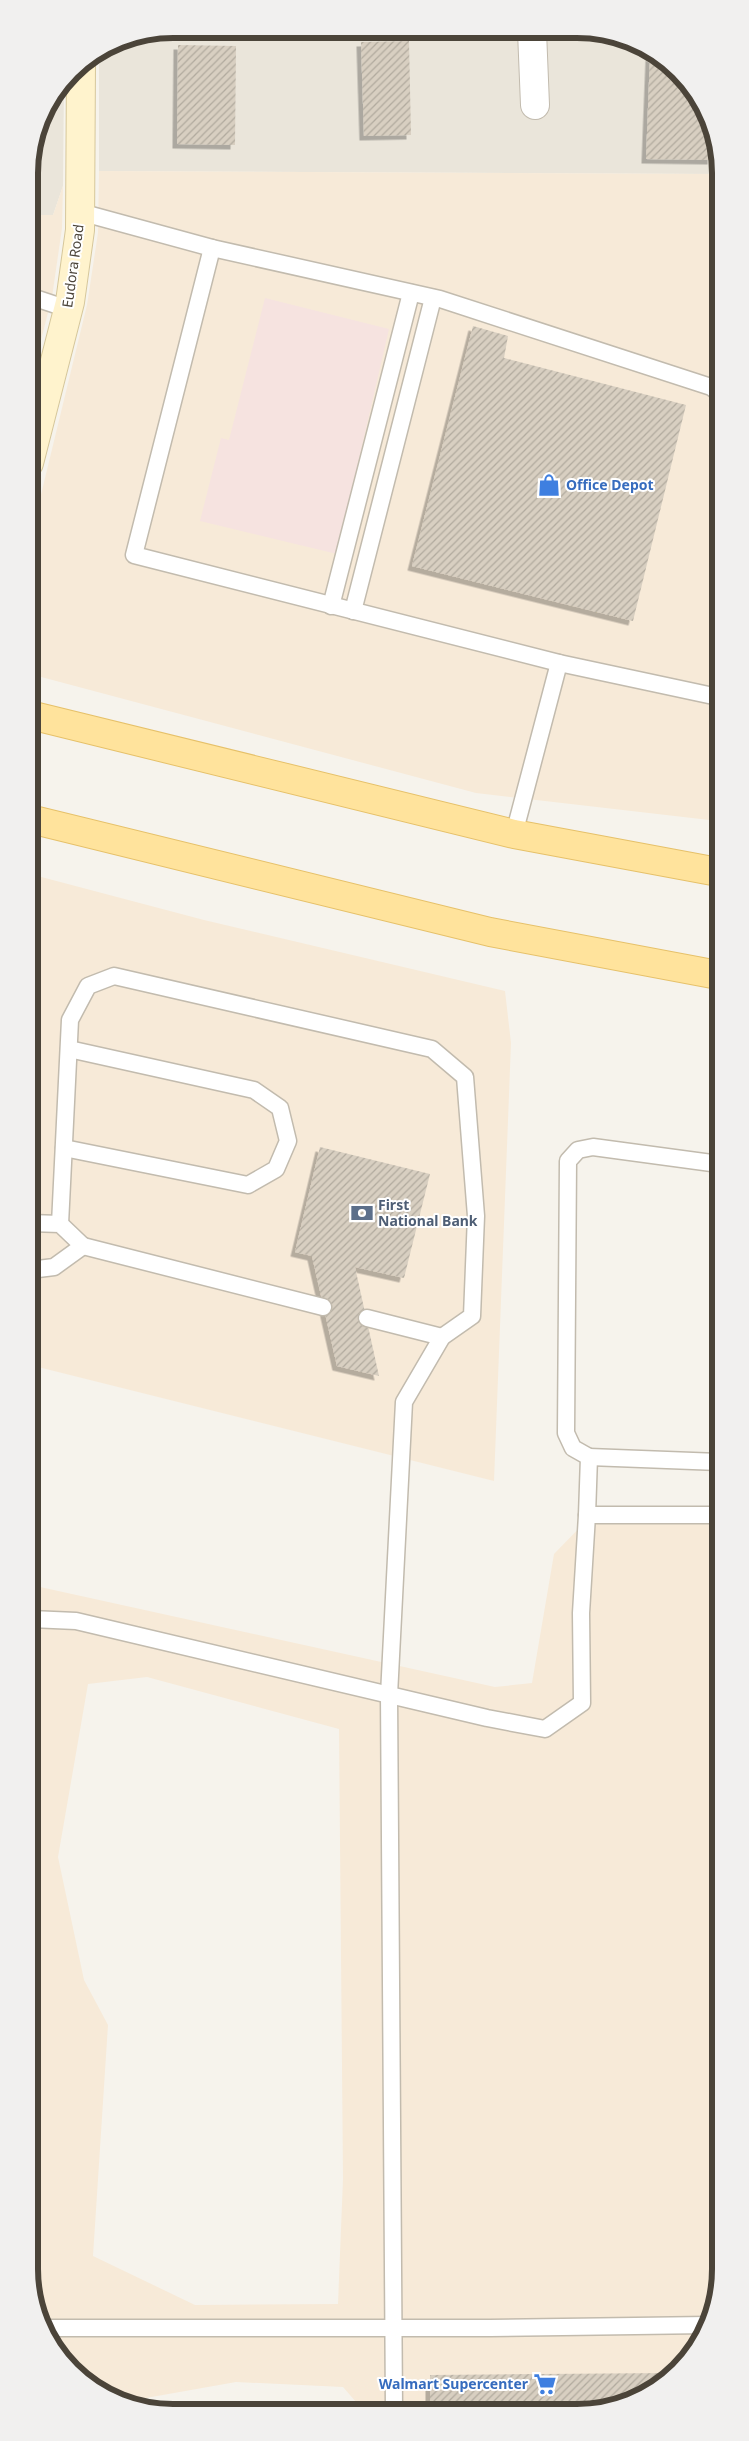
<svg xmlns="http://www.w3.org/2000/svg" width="749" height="2441" viewBox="0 0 749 2441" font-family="'Noto Sans',sans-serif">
<defs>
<pattern id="building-hatch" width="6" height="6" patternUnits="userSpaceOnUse" patternTransform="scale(1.25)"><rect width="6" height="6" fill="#d8cfc1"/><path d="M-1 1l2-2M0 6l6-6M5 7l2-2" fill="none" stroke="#b1aa9e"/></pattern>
<filter id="shadow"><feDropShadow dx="-4.5" dy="4.5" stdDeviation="0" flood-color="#0004"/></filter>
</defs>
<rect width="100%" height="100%" fill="#f6f3ec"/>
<g fill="#eae5da">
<path d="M172,29l433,3 73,39 40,74v29l-619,-3v-119l19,-12z"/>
<path d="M64,81l-1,105 -10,29h-24v-52l11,-46z"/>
</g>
<g fill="#f7ead8" fill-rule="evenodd">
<path d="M99,171l619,3v647l-242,-28 -446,-119 -1,-130 58,-239 11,-72z"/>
<path d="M63,186l-1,42 -10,69 -23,90v-172h24z"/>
<path d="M30,874l174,46 301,71 6,52 -17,438 -464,-116z"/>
<path d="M719,1513l1,765 -11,45 -25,41 -36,29 -44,17h-241l-20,-23 -107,-5 -107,19 -58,-31 -40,-74v-711l464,102 37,-4 22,-129 36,-37zM147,1677l192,52 4,450 -5,125 -143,1 -102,-49 15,-231 -24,-45 -26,-123 30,-173z"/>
</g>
<path fill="#f6e3e0" d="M265,298l124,31 -52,225 -137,-33 21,-83 8,2z"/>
<g fill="url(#building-hatch)" filter="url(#shadow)">
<path d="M409,41l2,94 -47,1 -3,-94z"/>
<path d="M178,45l58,1 -1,99 -58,-1z"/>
<path d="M650,56l28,15 35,65 -1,24 -66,-1z"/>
<path d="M473,326l35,10 -4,22 182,47 -53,216 -221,-55z"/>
<path d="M320,1147l110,27 -26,104 -49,-11 24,109 -42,-10 -25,-110 -17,-4z"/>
<path d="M673,2373l-25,20 -44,17h-174v-35z"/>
</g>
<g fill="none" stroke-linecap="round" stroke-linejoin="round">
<defs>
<g id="lane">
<path d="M80,212l132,36 -78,307 425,108 159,34"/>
<path d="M212,248l228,51 271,88 7,5"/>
<path d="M29,296l39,13"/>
<path d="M331,606l80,-313"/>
<path d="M353,611l80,-313"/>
<path d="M514,834l45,-171"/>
<path d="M64,1148l184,37 28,-16 12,-28 -8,-33 -26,-18 -185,-41"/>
<path d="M30,1223l30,1 23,22 -29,21 -24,3"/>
<path d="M60,1224l10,-204 18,-34 26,-10 318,73 33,28 11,139 -4,100 -30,21 -38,65 -15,293 5,715"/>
<path d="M83,1246l240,61"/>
<path d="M367,1318l75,19"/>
<path d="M589,1457l130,5"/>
<path d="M587,1515l2,-58 -16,-9 -7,-15 2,-272 10,-11 15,-3 126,17"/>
<path d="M31,1619l45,2 411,97 58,11 37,-26 -1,-90 6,-98h132"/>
<path d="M48,2328h442l218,-3"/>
</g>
<path id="street" d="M532,31l3,74"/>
<path id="secondary" d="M29,463l41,-161 10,-72 1,-166"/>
<g id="primary">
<path d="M30,715l484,119 204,38"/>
<path d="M30,819l460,113 228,43"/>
</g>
</defs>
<use href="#lane" stroke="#c2bbae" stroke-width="19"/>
<use href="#street" stroke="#c2bbae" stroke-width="30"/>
<use href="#secondary" stroke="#d6c79b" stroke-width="30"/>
<use href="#primary" stroke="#e6c16a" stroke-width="30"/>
<use href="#lane" stroke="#fff" stroke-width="16"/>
<use href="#street" stroke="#fff" stroke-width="28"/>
<use href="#secondary" stroke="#fff3cd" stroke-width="28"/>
<use href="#primary" stroke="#ffe39c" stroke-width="28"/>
</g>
<defs>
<symbol id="shop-bare" viewBox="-9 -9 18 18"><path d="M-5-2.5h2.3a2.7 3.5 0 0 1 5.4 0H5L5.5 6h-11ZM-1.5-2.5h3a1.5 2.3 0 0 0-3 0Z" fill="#3f7fe0" stroke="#fff" stroke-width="2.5" paint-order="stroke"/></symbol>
<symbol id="bank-bare" viewBox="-9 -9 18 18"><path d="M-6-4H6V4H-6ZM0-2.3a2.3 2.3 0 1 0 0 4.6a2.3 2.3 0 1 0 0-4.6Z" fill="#5c6f8a" stroke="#fff" stroke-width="2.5" paint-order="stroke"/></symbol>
<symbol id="supermarket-bare" viewBox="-9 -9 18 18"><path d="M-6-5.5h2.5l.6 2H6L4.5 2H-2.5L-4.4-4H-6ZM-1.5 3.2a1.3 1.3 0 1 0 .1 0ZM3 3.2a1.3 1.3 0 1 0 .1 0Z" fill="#3f7fe0" stroke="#fff" stroke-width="2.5" paint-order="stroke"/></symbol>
</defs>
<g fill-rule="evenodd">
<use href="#shop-bare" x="533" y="469" width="32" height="32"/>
<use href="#bank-bare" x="346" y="1197" width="32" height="32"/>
<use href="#supermarket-bare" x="529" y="2368" width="32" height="32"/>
</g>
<g text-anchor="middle" stroke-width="4" stroke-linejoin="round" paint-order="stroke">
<g font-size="14" fill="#4b4439" stroke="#fff">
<text transform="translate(73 266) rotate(-82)" y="5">Eudora Road</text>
</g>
<g font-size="14" font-weight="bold" fill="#366cbe" stroke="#fff" text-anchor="start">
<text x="566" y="490">Office Depot</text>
<text x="528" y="2389" text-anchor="end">Walmart Supercenter</text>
</g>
<g font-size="14" font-weight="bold" fill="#4e5e75" stroke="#fff" text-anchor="start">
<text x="378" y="1210">First<tspan x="378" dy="16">National Bank</tspan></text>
</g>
</g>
<path d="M0 0H749V2441H0ZM173 38H577A135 135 0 0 1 712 173V2269A135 135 0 0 1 577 2404H173A135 135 0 0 1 38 2269V173A135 135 0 0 1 173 38Z" fill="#f1f0ef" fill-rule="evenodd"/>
<path fill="none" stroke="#4b4439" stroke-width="6" d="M173 38H577A135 135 0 0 1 712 173V2269A135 135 0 0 1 577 2404H173A135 135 0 0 1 38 2269V173A135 135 0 0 1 173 38Z"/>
</svg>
